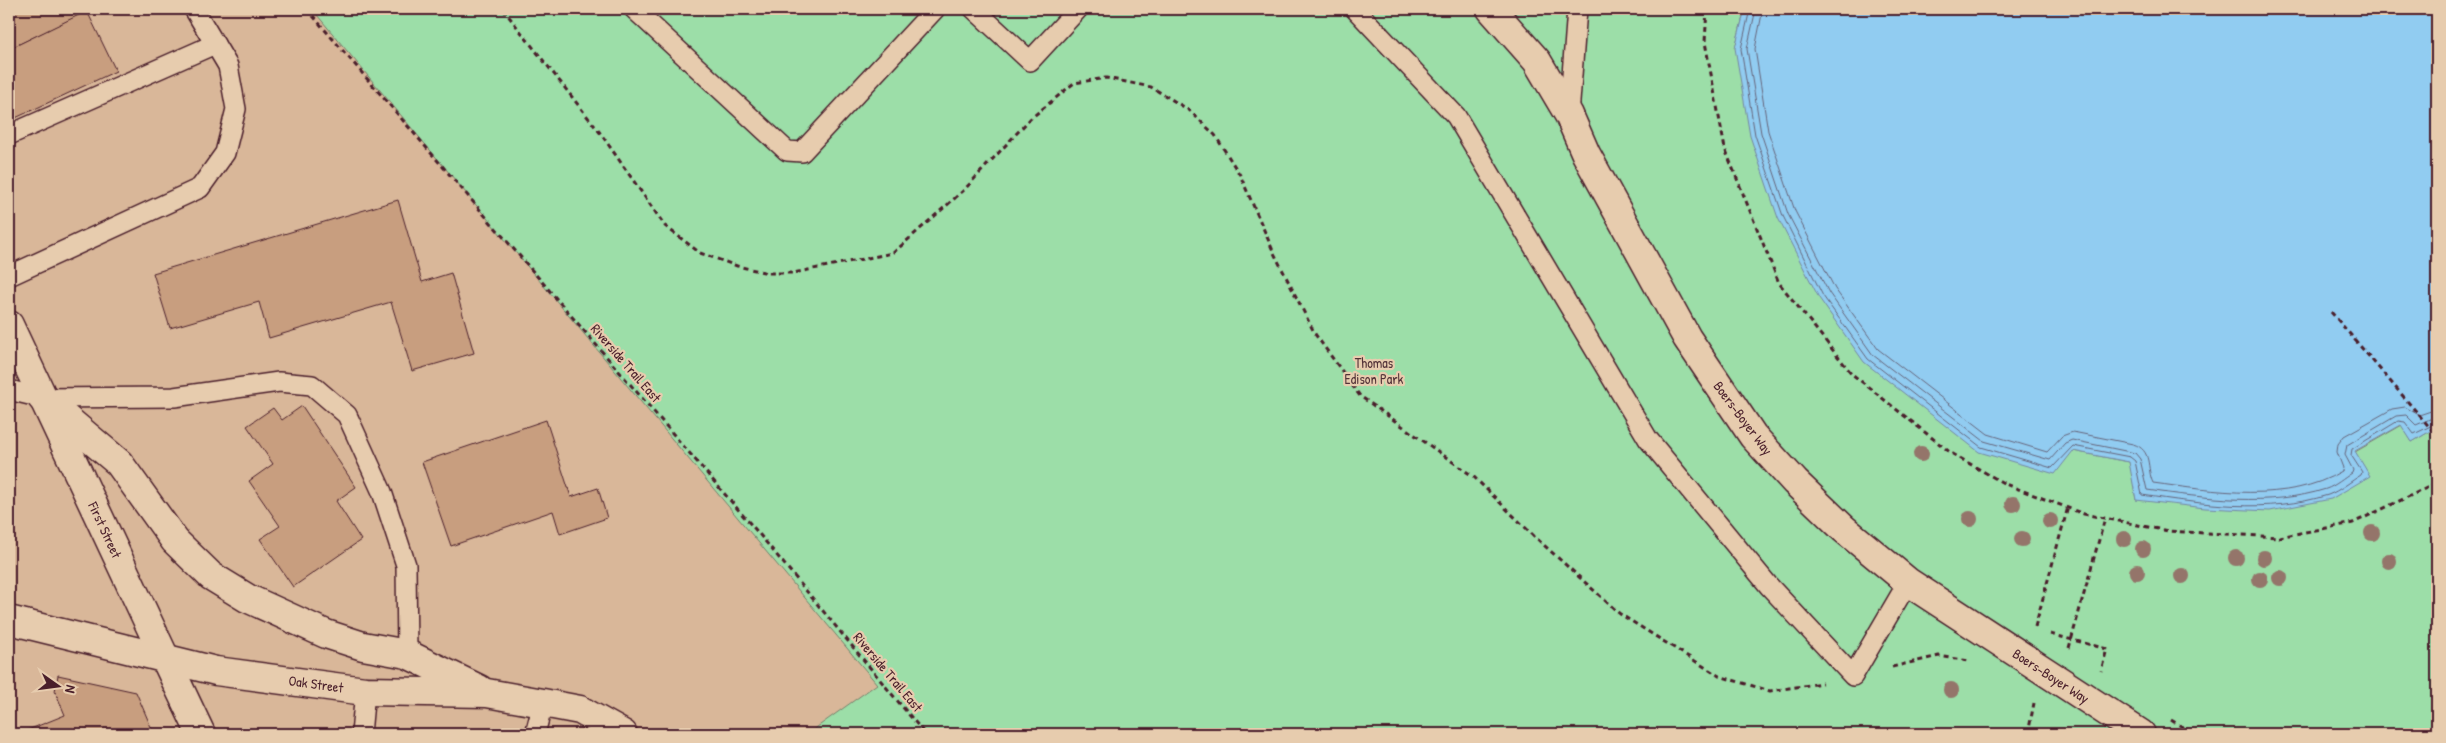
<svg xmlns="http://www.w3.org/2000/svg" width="2446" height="743" viewBox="0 0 2446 743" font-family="'Patrick Hand',sans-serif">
<rect width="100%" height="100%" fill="#e4c6a7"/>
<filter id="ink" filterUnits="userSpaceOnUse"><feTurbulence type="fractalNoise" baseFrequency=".02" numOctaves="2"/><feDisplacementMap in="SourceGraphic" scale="10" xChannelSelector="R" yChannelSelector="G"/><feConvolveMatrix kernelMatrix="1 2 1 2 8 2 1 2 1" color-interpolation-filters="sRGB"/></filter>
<g filter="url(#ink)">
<path fill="#d9b799" d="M9,9h303l565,675 -64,46 3,4h-807z"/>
<path fill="#9cdea8" stroke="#737e6a" d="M312,9h1433l-10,39 338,403 57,11 6,38 219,-48 47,-27 10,17 25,-15v307h-1621l-3,-4 64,-46z"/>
<path fill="#91ccf1" stroke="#7587a2" d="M1745,9h692v418l-25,15 -11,-17 -46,26 15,25 -39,23 -61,12 -65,-3 -69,-8 -7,-38 -56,-11 -18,23 -76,-22 -115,-90 -45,-64 -41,-80 -28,-82 -15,-88z"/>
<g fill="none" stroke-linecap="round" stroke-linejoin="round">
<g stroke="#66647a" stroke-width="1">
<path d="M1750,9l-9,40 14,86 28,81 40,80 45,63 113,88 71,21 21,-22 57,11 5,4 7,34c60,9 126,19 186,0 11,-4 23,-14 33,-20l1,-3 -11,-17 1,-6 46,-28 7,1 9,12 23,-11"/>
<path d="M1756,9l-9,40 14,84 27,81 41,79 44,62 111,86 66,19 15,-17 7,-3 63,13 5,6 7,31c57,8 123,17 179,-1 9,-3 18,-11 26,-16l1,-3 -8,-15 2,-10 49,-29 10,-1 10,10 21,-9"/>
<path d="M1763,9l-8,40 13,82 27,80 40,78 43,60 110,85 59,18 15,-16 11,-4 60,12c20,6 13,24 20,39 60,8 135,21 189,-12l1,-3 -6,-16 1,-8 6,-8 48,-27 13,-2 14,8 18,-6"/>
</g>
</g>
<g fill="#c89e7f" stroke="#4a1f2b">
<path d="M9,9h84l-84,40z"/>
<path d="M87,11l29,60 -107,50v-72z"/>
<path d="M398,200l24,82 29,-9 23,80 -62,18 -21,-69 -122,36 -10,-36 -89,26 -17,-55z"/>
<path d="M302,406l54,81 -20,14 25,39 -68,47 -33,-48 20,-13 -31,-45 24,-17 -26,-38 26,-18 9,12z"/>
<path d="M546,420l25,77 27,-9 9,30 -47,16 -7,-23 -102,35 -29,-84z"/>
<path d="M58,675l78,17 18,42h-136l47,-19 -10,-24z"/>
</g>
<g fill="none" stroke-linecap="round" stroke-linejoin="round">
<defs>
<g id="lane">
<path d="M634,9l153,142 15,1 133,-143"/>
<path d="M974,9l56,52 48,-52"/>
<path d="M1355,9l101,107 192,323 121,147 84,90 55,-94"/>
<path d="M1569,115l8,-106"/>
<path d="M9,135l206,-91"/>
<path d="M9,276l191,-88 25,-35 11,-44 -8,-43 -34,-57"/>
<path d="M9,390l33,8 132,-1 105,-15 33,3 35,30 35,77 24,73 1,89"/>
<path d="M361,734l4,-43"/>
<path d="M535,734l8,-31"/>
</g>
<g id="street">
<path d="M1491,9l46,52 32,54 17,39 101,184 66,98 42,46 49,47 64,53 233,152"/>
<path d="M165,658l36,76"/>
</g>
<g id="secondary">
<path d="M9,325l156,333"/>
<path d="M42,398l77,65 56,78 36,35 36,22 79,36 37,12 44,8 72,35"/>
<path d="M9,620l207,51 149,20 122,2 56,10 37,7 43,24"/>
</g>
</defs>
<use href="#lane" stroke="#4a1f2b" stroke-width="22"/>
<use href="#street" stroke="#4a1f2b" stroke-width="31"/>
<use href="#secondary" stroke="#4a1f2b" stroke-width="31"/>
<g stroke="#4a1f2b" stroke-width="3" stroke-dasharray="5 4" stroke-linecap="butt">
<path d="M307,9l453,526 165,199"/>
<path d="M503,9l98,125 64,92 35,27 37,13 31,7h25l100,-20 71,-63 66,-71 44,-36 32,-5 45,9 38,23 26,25 25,40 34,78 41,81 45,62 114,81 61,60 85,77 99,62 51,15 52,-8"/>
<path d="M1707,9l-2,33 20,107 54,134 73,91 99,79 54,31 79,30 84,17 111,6 74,-14 84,-40"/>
<path d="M2331,312l101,118"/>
<path d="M2035,627l33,-120"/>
<path d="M2050,634l57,15 -6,22"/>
<path d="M2069,648l36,-130"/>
<path d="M1892,667l47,-11 30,5"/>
<path d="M2171,720l23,14"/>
<path d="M2028,734l6,-31"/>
</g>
<use href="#lane" stroke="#e7ccae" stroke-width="19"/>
<use href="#street" stroke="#e7ccae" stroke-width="28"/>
<use href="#secondary" stroke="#e7ccae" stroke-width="28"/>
</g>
<g fill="#94756a">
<circle cx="1921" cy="454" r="8"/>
<circle cx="2013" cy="504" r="8"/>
<circle cx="1970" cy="519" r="8"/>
<circle cx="2050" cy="521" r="8"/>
<circle cx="2372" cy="533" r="8"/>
<circle cx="2022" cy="539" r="8"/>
<circle cx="2124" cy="539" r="8"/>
<circle cx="2143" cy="549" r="8"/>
<circle cx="2236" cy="558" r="8"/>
<circle cx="2264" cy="558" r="8"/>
<circle cx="2389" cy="561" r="8"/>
<circle cx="2137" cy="572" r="8"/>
<circle cx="2182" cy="576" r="8"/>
<circle cx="2280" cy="578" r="8"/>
<circle cx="2260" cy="579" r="8"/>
<circle cx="1951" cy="690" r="8"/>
</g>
</g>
<g text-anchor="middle" stroke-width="4.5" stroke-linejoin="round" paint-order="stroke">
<g font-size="14" fill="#4a1f2b" stroke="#e7ccae">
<text transform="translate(626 363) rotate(49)" y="5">Riverside Trail East</text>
<text transform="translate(1743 418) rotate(53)" y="5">Boers-Boyer Way</text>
<text transform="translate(105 530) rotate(65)" y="5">First Street</text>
<text transform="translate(888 672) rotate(50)" y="5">Riverside Trail East</text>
<text transform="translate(2051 676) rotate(33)" y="5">Boers-Boyer Way</text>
<text transform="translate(316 684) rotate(8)" y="5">Oak Street</text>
</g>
<g font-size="14" fill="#523238" stroke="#e7ccae">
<text x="1374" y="368">Thomas<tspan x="1374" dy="16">Edison Park</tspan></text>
</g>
</g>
<rect width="2446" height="743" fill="none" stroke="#e7ccae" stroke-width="30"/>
<rect x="15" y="15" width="2416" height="713" fill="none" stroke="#4a1f2b" stroke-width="2" filter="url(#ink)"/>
<g transform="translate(58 686) rotate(104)" stroke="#e7ccae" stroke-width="4" paint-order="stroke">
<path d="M0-4L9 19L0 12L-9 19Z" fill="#4a1f2b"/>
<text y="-8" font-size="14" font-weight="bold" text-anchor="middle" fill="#4a1f2b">N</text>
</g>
</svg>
